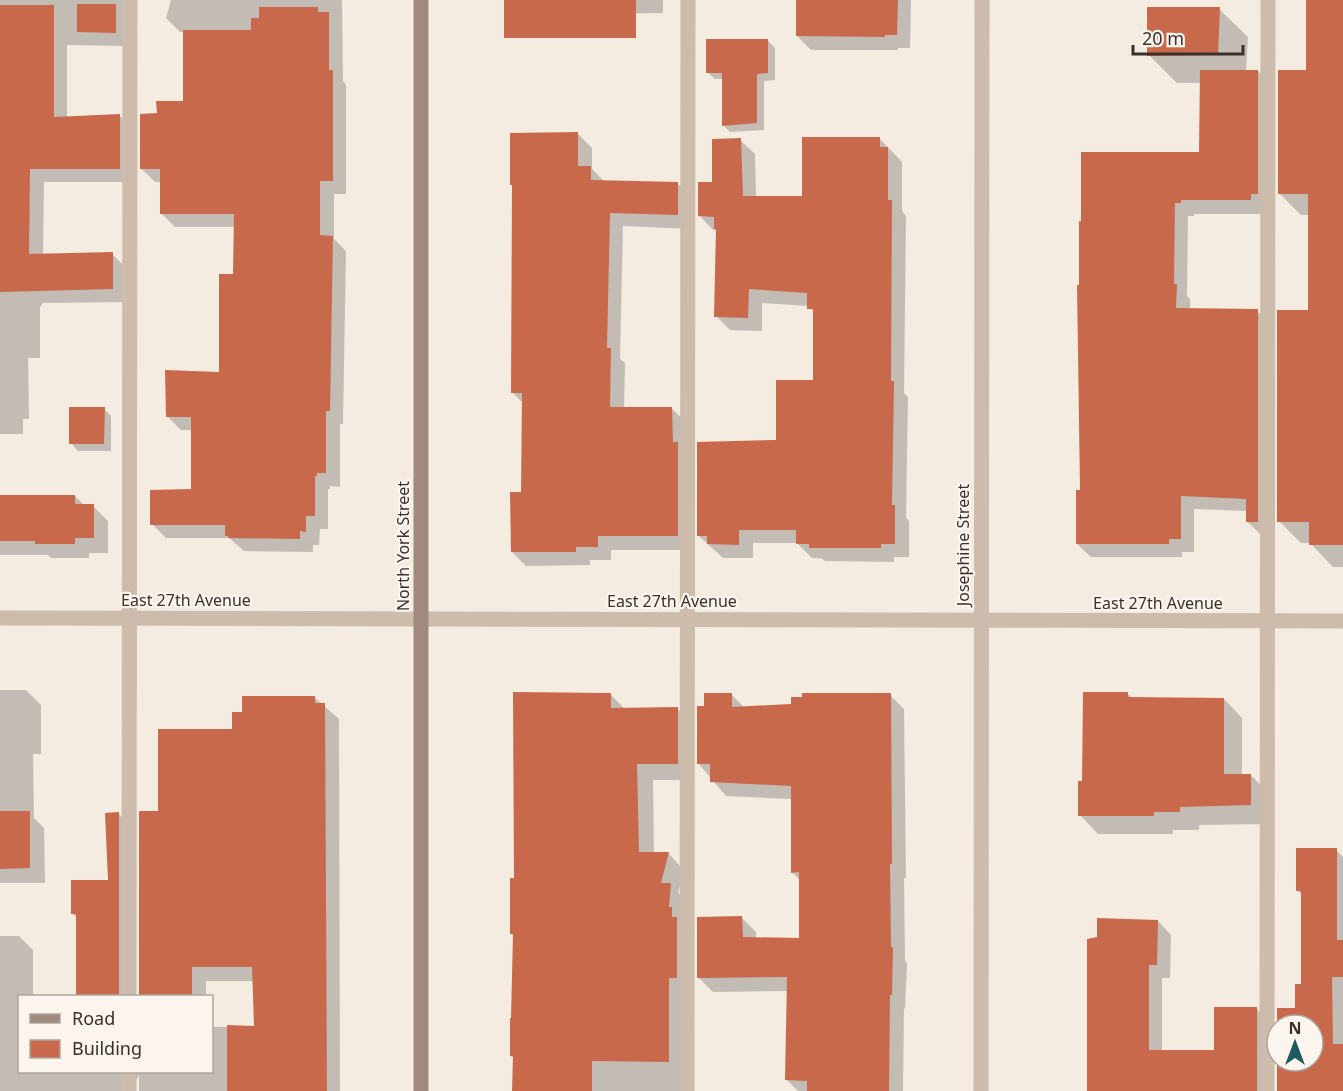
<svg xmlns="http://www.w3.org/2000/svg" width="1343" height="1091" viewBox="0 0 1343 1091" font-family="'Noto Sans',sans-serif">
<rect width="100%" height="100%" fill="#f4ebe1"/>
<g fill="#0003">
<path d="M0,0h130l-1,46 -62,-1v73l53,-2 14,14 -1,52h-89l-1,73 69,-1 14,14v34l-83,1 -3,4v51h-12l1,61h-6v15h-23z"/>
<path d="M171,0h171l1,81 3,4v109h-12v45l12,12 -3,173h-3v63l-10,-1v3h-2v40h-8l-1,16h-6v7l-69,-1 -15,-13h-63l-14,-14 40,-34v-60h-11l-14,-14 54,-42 14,-98v-49h-60l-14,-14v-31h-6l-14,-14 18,-54 25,-12v-70h-4l-14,-14z"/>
<path d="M530,0h133v13l-118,2z"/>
<path d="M798,0h113l-1,48h-12v2h-87l-14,-14z"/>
<path d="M1307,0h36v567h-10l-23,-24h-9l-22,-22 31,-209 -1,-97h-8l-22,-22 28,-122z"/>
<path d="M1219,9l29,28 -2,34h12l13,14 -7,129h-70v2h-6l-1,80 3,3v11l67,1 14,13 -10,211 -14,-14v-10l-53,-2v43h-12v5h-91l-14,-13 4,-52 -2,-206 121,-132 1,-71h-24l-28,-28z"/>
<path d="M768,41l7,7v32l-11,1v49l-34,2 -7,-7v-46h-8l-8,-7z"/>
<path d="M577,133l15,15v21l12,12 73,2 15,14v32l-69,-3 -3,133 5,4 -1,45h47l15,14 5,128h-80v10h-21v5l-64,1 -14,-14 11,-59v-90l-10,-10z"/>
<path d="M879,138l23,24v49l4,5 -2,177 4,4 -2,121 3,3v36h-15v5l-69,-1 -4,-3h-9l-15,-15h-44v15h-30l-24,-22 79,-94 37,-60v-68l-6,-8 -47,-3v28l-32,-1 -14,-14 1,-86h-4l-14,-15 15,-31 26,-44 15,14 1,43 47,1z"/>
<path d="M104,409l7,7v35h-33l-7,-8z"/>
<path d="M0,496h75l10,10h8l15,15v32h-19v5h-38l-3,-3h-48z"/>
<path d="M0,690h26l15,15v49h-8l1,64 10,10 1,55h-45z"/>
<path d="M610,694l15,15 52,-1 16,16v56h-40l1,74h15l15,16 -6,23 8,7 -1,191h-171v-33l-3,-2 3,-120 -2,-2 3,-54z"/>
<path d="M1128,694l5,5h91l18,19v57h9l18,19v30l-70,1v5h-26v4h-75l-18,-19 3,-33z"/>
<path d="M732,695l13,13 47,-2 98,-11 14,14 2,169h-2l1,82 2,3 -2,46 -1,-1 -1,83h-105l-11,-11 1,-89 -75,1 -15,-15 44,-59 14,14v7l44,1v-60l-8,-8v-73l-66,-3 -27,-32 6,-56z"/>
<path d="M314,697l25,22 1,372h-201v-16l-6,11v5h-133v-155h19l14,14v46h-13v76h192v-45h43l-1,-46h-48v15h-66v-183l20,-1 73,-82 10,-17z"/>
<path d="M119,814l14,14v168h-56v-78l-4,-4 37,-33z"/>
<path d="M1336,850l7,7v234h-64l-1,-30h35v-36h-35l18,-16 7,-24v-89l-6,-6z"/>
<path d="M1158,921l13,14 -1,43h-8v73h53l42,-42 13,13v69h-181z"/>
</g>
<g fill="#c8694b" fill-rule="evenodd">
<rect x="504" y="0" width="132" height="38"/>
<path d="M796,0h102l-1,35h-12v2l-89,-1z"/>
<path d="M1306,0h37v545h-34v-23h-32v-212h31v-116h-30v-124h28z"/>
<path d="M77,4h39v29l-39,-1z"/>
<path d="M0,5h54v112l66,-3v55h-90l-1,85 84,-2v37l-113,3z"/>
<path d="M259,7h59v5h11v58h4v111h-13v54l13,1 -3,175h-4v62h-9v3h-2v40h-9v16l-6,-1v8l-72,-1v-2h-3v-11h-75v-35l41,-1v-72h-25l-1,-47 54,2v-98h14l1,-60h-74v-45h-20v-55l17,-1 -1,-12h27v-71h68v-12h8z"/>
<path d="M1147,7h73l-2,48 -71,1z"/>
<path d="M706,39h62v34l-11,1v49l-35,3v-53h-16z"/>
<path d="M1200,70h58v124h-7v6h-70v3h-6l-1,81h3l-1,24 82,1v213h-12v-23l-65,-3v43h-12v5h-93v-54h4l-3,-205h2v-64h2v-69h118z"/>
<path d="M578,132v34h13v14l87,2v33l-68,-2 -3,135h4l-1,59h62l1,35h5v94h-80v11h-22v5h-65l-1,-60h11l1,-99h-11l1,-208h-2v-52z"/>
<path d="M802,137h78v10h8v53h4l-1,181h3l-2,124h3v39h-14v4h-72v-4h-13v-14h-57v15l-32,-1v-8h-10v-94l79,-2v-60h37v-71h-6v-16l-58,-4 -1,29 -34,-1 2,-88h-2v-12l-16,-1v-34h14v-43l29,-1 2,58h59z"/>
<path d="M69,407h36l-1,37h-35z"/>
<path d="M0,495h75v9h19v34h-19v6h-40v-3h-35z"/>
<path d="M513,692l98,1v15l67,-1v57h-41l2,88h30l-8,31h10l-2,24h3v10h5v61h-8v84l-77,-1v30h-80l1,-35h-3v-38h1l2,-84h-3v-56h4z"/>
<path d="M1083,692h45v5l96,1v76h27v31l-71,2v5h-26v4h-76v-35h4z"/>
<path d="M704,693h28v14l59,-3v-7h11v-4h89l1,171h-2l1,83h2l-1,48h-2l-1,96h-82v-10l-22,-1 2,-103 -90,1v-61l45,-1 1,21 56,1v-66l-8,1v-87l-81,-4v-18h-13v-58h7z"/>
<path d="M242,696h73v7h10l2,388h-100v-66l27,1 -2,-59h-60v29h-53v-185h19v-82h74v-17h10z"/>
<path d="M0,811h30v57l-30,1z"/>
<path d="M119,812v184h-43v-82h-5v-34h37l-3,-67z"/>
<path d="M1296,848h41v92h6v37h-11l1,67h10v47h-66v-83h18v-24h6v-93h-5zM1277,1025h36v36h-36z"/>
<path d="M1097,918l61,2 -1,45h-8v85h65v-43h43v84h-170v-152l10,-2z"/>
</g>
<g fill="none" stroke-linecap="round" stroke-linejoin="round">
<g stroke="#cdbbac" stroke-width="15">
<path d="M129,996l1,-996"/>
<path d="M129,1091v-19"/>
<path d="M687,1091l1,-1091"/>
<path d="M1267,1091l1,-1091"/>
</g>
<g stroke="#cdbbac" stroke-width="15">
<path d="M0,618l1343,3"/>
<path d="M981,1091l1,-1091"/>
</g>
<path stroke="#a18a7d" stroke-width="15" d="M421,1091v-1091"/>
</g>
<g text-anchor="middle" stroke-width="4.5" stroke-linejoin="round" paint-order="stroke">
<g font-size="16" fill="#3b302b" stroke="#fbf5ee">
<text transform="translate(963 545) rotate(-90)" y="6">Josephine Street</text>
<text transform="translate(403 546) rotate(-90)" y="6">North York Street</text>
<text x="186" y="606">East 27th Avenue</text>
<text x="672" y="607">East 27th Avenue</text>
<text x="1158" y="609">East 27th Avenue</text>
</g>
</g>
<rect x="18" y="995" width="195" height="78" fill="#fbf5ee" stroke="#aea6a0" stroke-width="1.5"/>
<rect x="30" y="1014" width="30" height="9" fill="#a18a7d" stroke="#aea6a0" stroke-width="1.5"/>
<text x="72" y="1025" font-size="18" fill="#3b302b">Road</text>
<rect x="30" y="1040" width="30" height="18" fill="#c8694b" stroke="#aea6a0" stroke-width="1.5"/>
<text x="72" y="1055" font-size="18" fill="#3b302b">Building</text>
<g transform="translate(1295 1043)"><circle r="28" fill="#fbf5ee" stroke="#aea6a0" stroke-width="1.5"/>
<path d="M0-4.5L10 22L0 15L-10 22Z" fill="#1f5a5e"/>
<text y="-9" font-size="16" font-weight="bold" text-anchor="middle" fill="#3b302b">N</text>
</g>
<path d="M1133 45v9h110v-9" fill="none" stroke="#3b302b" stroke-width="3"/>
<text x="1142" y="45" font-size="18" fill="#3b302b" stroke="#fbf5ee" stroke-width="4.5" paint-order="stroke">20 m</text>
</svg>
